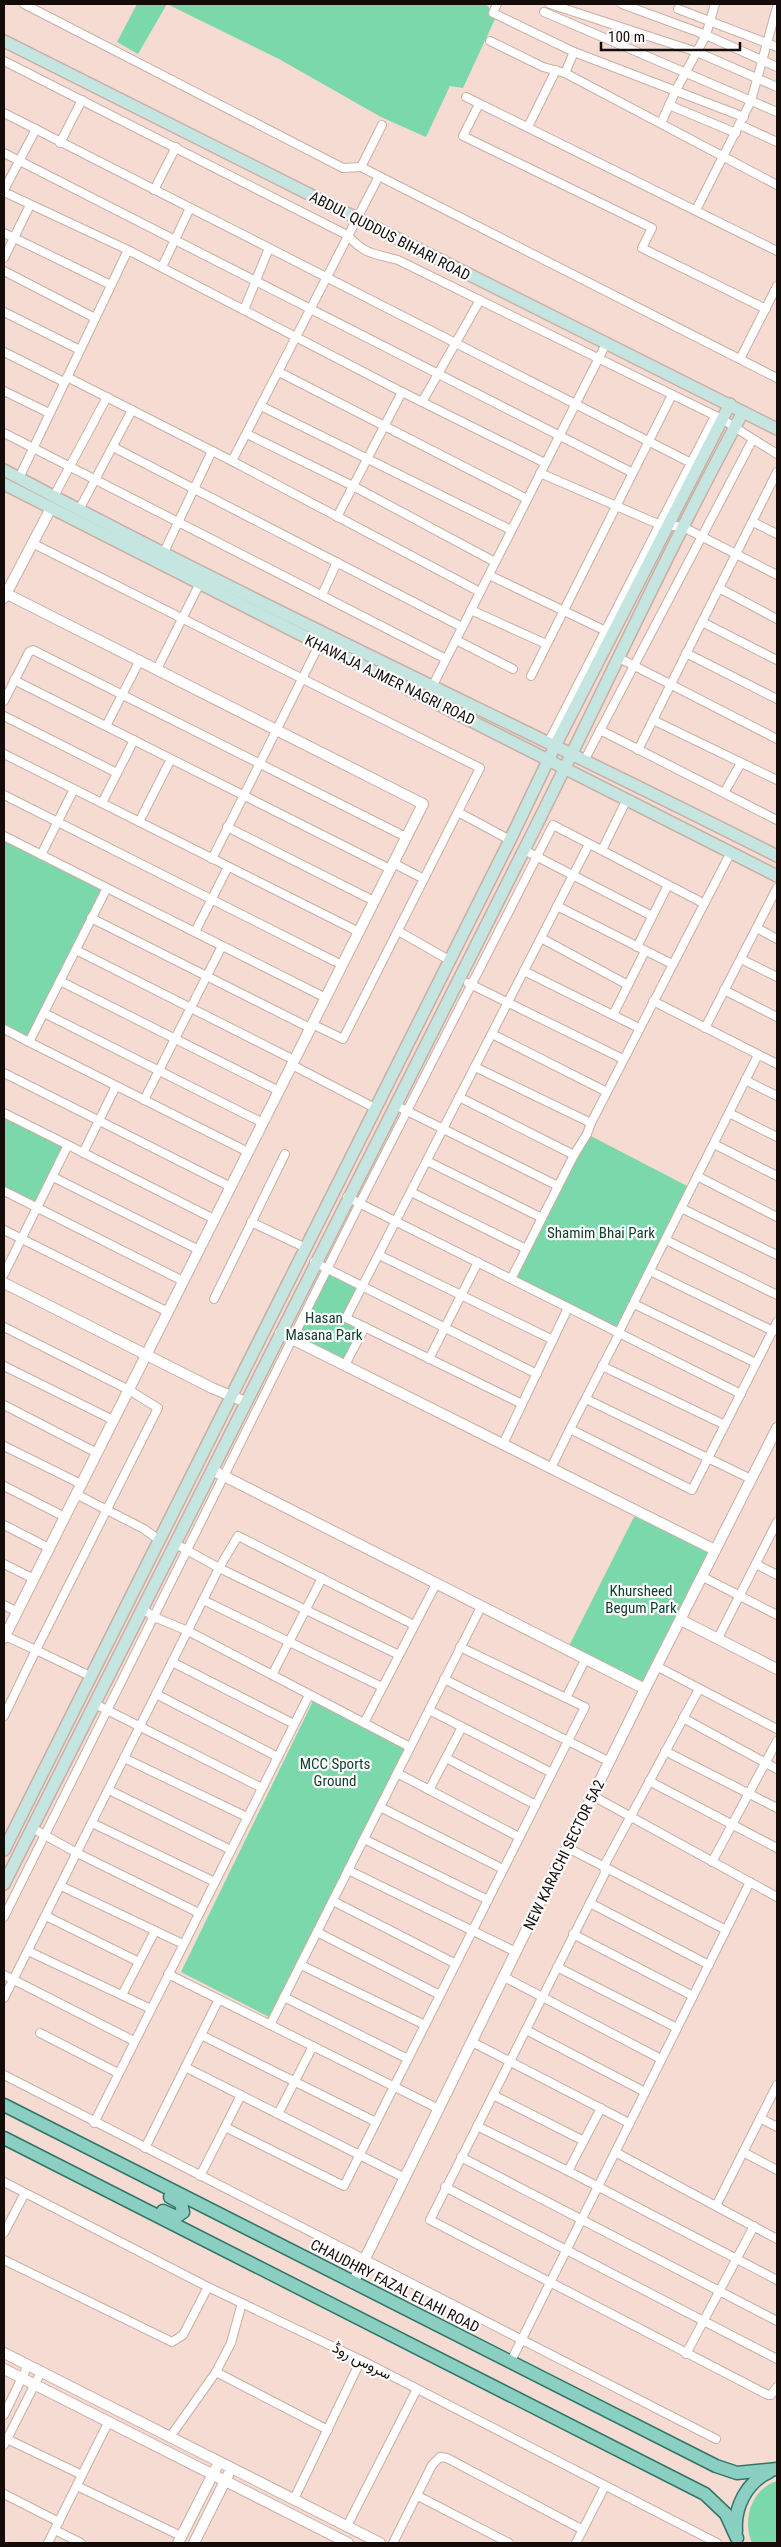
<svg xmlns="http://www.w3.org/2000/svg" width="781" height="2547" viewBox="0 0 781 2547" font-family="'Roboto Condensed',Vazirmatn,sans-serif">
<rect width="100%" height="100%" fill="#f5dbd2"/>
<g fill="#7bd8ab">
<path d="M137,4h347l4,2 7,13 -32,69 -13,-2 -24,51 -45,-20 -102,-58 -112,-55 -29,50 -21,-12z"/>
<path d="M4,840l101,51 -77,149 -24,-13z"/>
<path d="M4,1113l64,32 -31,63 -33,-17z"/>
<path d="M587,1134l104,54 -76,145 -104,-54z"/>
<path d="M328,1271l32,16 -15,32 18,10 -18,33 -50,-25z"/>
<path d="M637,1511l78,39 -70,139 -78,-39z"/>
<path d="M313,1701l93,47 -137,269 -88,-45z"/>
<path d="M777,2481v62h-25c-10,-23 -1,-54 25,-62z"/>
</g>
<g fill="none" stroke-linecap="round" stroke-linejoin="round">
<defs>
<g id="minor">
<path d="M24,4l319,164 18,-1"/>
<path d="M497,4l-4,9 81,39 170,65"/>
<path d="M550,4l147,48 80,35"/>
<path d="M622,4l84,31 71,32"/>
<path d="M678,9l99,38"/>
<path d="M544,12l233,100"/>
<path d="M490,41l53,26 22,6 212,112"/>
<path d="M4,61l343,174c19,20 25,18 51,25l324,159 31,20 -169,322"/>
<path d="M565,73l9,-21"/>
<path d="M466,97l311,154"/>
<path d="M479,104l-16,32 189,92 -10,20 124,61"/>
<path d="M669,105l67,28"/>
<path d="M4,113l693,353"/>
<path d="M661,123l15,-33 30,-55 9,-31"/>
<path d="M382,125l-21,42 416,211"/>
<path d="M740,125l37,17"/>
<path d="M528,127l28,-57"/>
<path d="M60,143l22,-43"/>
<path d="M4,153l627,319"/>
<path d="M4,190l32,-61"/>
<path d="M154,190l22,-43"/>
<path d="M4,192l124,58 274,142 143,71"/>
<path d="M696,210l55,-109 26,-94"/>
<path d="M4,233l107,52"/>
<path d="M4,258l26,-53"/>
<path d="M162,267l28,-59"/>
<path d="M4,271l91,47"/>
<path d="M244,310l25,-62"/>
<path d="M4,312l76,38"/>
<path d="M4,352l60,30"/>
<path d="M740,359l37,-73"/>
<path d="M279,372l248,127"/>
<path d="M67,377l165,84 147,-285"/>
<path d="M4,391l45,22"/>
<path d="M422,402l58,-102"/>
<path d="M261,406l250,124"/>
<path d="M4,433l442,226"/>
<path d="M247,434l106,52 142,76"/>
<path d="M753,439l24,15"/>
<path d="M113,447l349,180"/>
<path d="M232,461l248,131"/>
<path d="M540,473l118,51 25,3 94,48"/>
<path d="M19,478l109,-228"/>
<path d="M54,496l53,-99"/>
<path d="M80,508l52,-98"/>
<path d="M337,517l65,-125"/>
<path d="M753,522l24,12"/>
<path d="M32,543l448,225 -137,271 -31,-15"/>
<path d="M164,552l48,-101"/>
<path d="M489,575l121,58"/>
<path d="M719,588l58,31"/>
<path d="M322,595l15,-33"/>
<path d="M471,610l75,34"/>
<path d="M702,622l75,38"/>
<path d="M456,640l57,29"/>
<path d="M686,653l91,46"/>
<path d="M619,658l158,81"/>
<path d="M157,669l42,-84"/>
<path d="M531,676l141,-281"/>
<path d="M14,680l376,189"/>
<path d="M432,687l174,-343"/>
<path d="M4,701l25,-49 4,-2 373,187"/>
<path d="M4,716l113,57"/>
<path d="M653,720l124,60"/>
<path d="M106,726l34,-66"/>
<path d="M600,730l177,90"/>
<path d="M548,743l167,-327"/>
<path d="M638,750l139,-278"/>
<path d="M4,754l355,178"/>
<path d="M724,793l17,-30"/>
<path d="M4,795l338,170"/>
<path d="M102,803l32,-63"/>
<path d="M458,812l52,28"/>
<path d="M139,822l32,-63"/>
<path d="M227,827l147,74"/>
<path d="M4,836l103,52 -78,154 -25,-13"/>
<path d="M524,850l128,66"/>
<path d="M602,850l25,-51"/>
<path d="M41,855l33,-66"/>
<path d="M212,859l107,-214"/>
<path d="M393,863l31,16"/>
<path d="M107,888l219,110"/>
<path d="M557,906l115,58"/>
<path d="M91,918l219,110"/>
<path d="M757,928l20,11"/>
<path d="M398,931l51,29"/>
<path d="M195,932l33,-65"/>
<path d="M541,938l87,47"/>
<path d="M637,947l31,-62"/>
<path d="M76,950l218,110"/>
<path d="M741,959l36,18"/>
<path d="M524,971l115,57"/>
<path d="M60,981l219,110"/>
<path d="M468,983l155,76"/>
<path d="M724,990l53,27"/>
<path d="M653,1001l124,63"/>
<path d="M44,1013l219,110"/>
<path d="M613,1015l32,-64"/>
<path d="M705,1028l72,-140"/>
<path d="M492,1034l115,58"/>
<path d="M29,1042l219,110"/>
<path d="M292,1065l83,43"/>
<path d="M475,1067l116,56"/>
<path d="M4,1073l227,114"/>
<path d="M745,1080l32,16"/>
<path d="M459,1097l115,58"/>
<path d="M144,1100l78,-154"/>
<path d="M395,1105l163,81"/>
<path d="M4,1113l64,32 -64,129"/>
<path d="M729,1113l48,24"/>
<path d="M714,1144l63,32"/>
<path d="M68,1145l146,74"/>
<path d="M83,1153l33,-67"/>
<path d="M427,1161l115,57"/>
<path d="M697,1176l80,41"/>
<path d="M53,1177l146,73"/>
<path d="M4,1191l179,90"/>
<path d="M411,1192l115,57"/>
<path d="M347,1197l394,197"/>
<path d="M681,1208l96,47"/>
<path d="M251,1222l55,26"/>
<path d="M4,1230l164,82"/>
<path d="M666,1240l111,55"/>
<path d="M379,1255l174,85"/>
<path d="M314,1262l223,112"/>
<path d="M650,1271l123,60"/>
<path d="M511,1279l63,-124 13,-21 4,-11 140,-271"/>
<path d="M214,1299l71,-145"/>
<path d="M634,1304l122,59"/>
<path d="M4,1327l125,63 29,18 -122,242 -31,-14"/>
<path d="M619,1332l139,-277"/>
<path d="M429,1359l49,-97"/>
<path d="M345,1365l20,-38"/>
<path d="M4,1366l109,54"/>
<path d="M602,1366l123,59"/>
<path d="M586,1399l165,80"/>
<path d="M522,1404l-176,-86 243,-474"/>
<path d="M4,1405l93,48"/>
<path d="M570,1429l50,-97"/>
<path d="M503,1444l65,-136"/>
<path d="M4,1446l77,38"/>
<path d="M551,1468l19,-39 122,61 85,-168"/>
<path d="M4,1486l61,31"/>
<path d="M76,1494l68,35 15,11"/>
<path d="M4,1525l45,23"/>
<path d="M174,1543l45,25 19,-32 176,89"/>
<path d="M4,1564l30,15"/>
<path d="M756,1564l21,11"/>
<path d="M703,1577l74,38"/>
<path d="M203,1600l179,87"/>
<path d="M4,1605l13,7"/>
<path d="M143,1609l11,8 34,14 222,116"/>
<path d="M718,1638l59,-116"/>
<path d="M460,1647l106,51"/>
<path d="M172,1662l122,62"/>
<path d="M658,1667l119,62"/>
<path d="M272,1675l50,-97"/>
<path d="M444,1679l166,83"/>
<path d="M699,1689l-95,177 1,7 -175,347 338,175h3l6,-8"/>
<path d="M156,1694l122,63"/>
<path d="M95,1704l167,84"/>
<path d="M429,1710l123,63"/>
<path d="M4,1716l32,-66 56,27"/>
<path d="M683,1718l94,51"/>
<path d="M364,1723l72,-139"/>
<path d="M665,1751l112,57"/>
<path d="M124,1758l123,59"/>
<path d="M446,1758l90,47"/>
<path d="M397,1773l122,64"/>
<path d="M649,1781l128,67"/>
<path d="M109,1790l122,60"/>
<path d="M429,1790l33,-63"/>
<path d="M593,1796l184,101"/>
<path d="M380,1807l123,62"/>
<path d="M92,1823l123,59"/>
<path d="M32,1828l45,25 122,60"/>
<path d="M364,1839l124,61"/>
<path d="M568,1848l158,82"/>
<path d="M712,1862l65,-121"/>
<path d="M348,1870l168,82"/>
<path d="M61,1886l122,58"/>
<path d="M333,1901l123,63"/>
<path d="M590,1903l119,62"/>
<path d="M46,1916l93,46"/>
<path d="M4,1917l356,-714 193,-378 150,78"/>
<path d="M317,1932l123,63"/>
<path d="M573,1934l120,62"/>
<path d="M28,1951l123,58"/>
<path d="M301,1965l124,60"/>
<path d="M557,1967l120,61"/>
<path d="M168,1974l271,135"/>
<path d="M4,1975l130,66"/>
<path d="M504,1977l157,82"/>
<path d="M122,1995l33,-64"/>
<path d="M284,1997l124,62"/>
<path d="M4,1998l215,-430 180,87"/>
<path d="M270,2025l211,-418"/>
<path d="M526,2030l119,62"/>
<path d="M40,2033l78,40"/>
<path d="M201,2035l175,87"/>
<path d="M472,2042l157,81"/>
<path d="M185,2067l220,111"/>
<path d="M4,2075l712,364"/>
<path d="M493,2095l91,46"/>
<path d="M278,2114l35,-68"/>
<path d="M760,2118l17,9"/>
<path d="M94,2123l215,-428"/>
<path d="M477,2126l91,45 209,109"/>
<path d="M225,2127l16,-32"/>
<path d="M145,2148l74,-149"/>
<path d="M615,2152l162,87"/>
<path d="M743,2152l34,18"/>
<path d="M461,2157l316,164"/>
<path d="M568,2171l33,-63"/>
<path d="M200,2176l25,-49 119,59 241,-479 -19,-9 19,-38"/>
<path d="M4,2182l204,105 153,73 356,183"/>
<path d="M445,2187l332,172"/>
<path d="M716,2206l61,-121"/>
<path d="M4,2233l21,-40"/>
<path d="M4,2260l168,82 11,-7 25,-48"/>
<path d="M686,2354l68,-128"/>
<path d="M510,2363l240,-481"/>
<path d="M216,2372l112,58"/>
<path d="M4,2415l24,-50"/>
<path d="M170,2437l46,-65 15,-29 11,-40"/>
<path d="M7,2439l75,36"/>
<path d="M4,2445l37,-73"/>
<path d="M77,2486l104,50"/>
<path d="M4,2494l55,28"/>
<path d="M418,2496l91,47"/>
<path d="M294,2499l67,-139"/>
<path d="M347,2526l70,-137"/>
<path d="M55,2530l26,13"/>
<path d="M48,2543l60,-120"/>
<path d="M393,2543l39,-78 8,-8 7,1 136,72"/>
<path d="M576,2543l29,-57"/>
</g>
<g id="tertiary">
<path d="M4,598l47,-90"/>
<path d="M4,1283l208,105 34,14"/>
<path d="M280,1333l435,217"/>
<path d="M212,1470l433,219"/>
<path d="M681,1620l96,49"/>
<path d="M4,1638l419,-834 -416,-210"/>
<path d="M353,2283l292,-594 132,-261"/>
<path d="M4,2353l376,190"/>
<path d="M4,2369l344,174"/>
<path d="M178,2543l38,-75"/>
<path d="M194,2543l34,-68"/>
</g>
<g id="secondary">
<path d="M4,41l773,388"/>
<path d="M4,470c254,136 516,256 773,386"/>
<path d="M4,484l773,392"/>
<path d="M4,1850l506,-1010 45,-94 175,-342"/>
<path d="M4,1884c171,-343 343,-686 517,-1028 75,-148 143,-299 222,-444"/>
</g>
<g id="primary">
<path d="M4,2105l712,361 21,7 40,-4"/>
<path d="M4,2138l701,356 21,20 11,24"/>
<path d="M163,2211l13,6 7,-5 -2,-9 -11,-6"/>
<path d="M736,2531c-2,-24 11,-49 33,-59"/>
</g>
</defs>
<use href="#minor" stroke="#c8afa6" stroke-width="10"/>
<use href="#tertiary" stroke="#c8afa6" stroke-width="12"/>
<use href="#secondary" stroke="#c8afa6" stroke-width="14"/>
<use href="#primary" stroke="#2f7567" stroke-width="15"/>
<use href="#minor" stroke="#fff" stroke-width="8"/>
<use href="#tertiary" stroke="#fff" stroke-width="10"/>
<use href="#secondary" stroke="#c5e6e0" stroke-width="11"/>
<use href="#primary" stroke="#8bcec2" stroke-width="12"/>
</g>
<g text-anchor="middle" stroke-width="4.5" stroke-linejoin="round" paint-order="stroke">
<g font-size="15" fill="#140c09" stroke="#fff">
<text transform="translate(390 236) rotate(27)" y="5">ABDUL QUDDUS BIHARI ROAD</text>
<text transform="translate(390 680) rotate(26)" y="5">KHAWAJA AJMER NAGRI ROAD</text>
<text transform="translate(564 1855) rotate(-64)" y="5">NEW KARACHI SECTOR 5A2</text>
<text transform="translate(395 2286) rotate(27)" y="5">CHAUDHRY FAZAL ELAHI ROAD</text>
<text transform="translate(362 2361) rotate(27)" y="5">سروس روڈ</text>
</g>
<g font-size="15" fill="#11402c" stroke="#fff">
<text x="601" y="1238">Shamim Bhai Park</text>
<text x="324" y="1323">Hasan<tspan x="324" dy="17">Masana Park</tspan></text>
<text x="641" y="1596">Khursheed<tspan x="641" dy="17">Begum Park</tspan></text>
<text x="335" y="1769">MCC Sports<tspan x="335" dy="17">Ground</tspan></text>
</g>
</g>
<rect width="781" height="2547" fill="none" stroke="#140c09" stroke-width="10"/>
<path d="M601 42v8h139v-8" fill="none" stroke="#140c09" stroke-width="2.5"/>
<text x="608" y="42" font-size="15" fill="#140c09" stroke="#ffffff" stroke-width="4" paint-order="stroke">100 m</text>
</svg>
